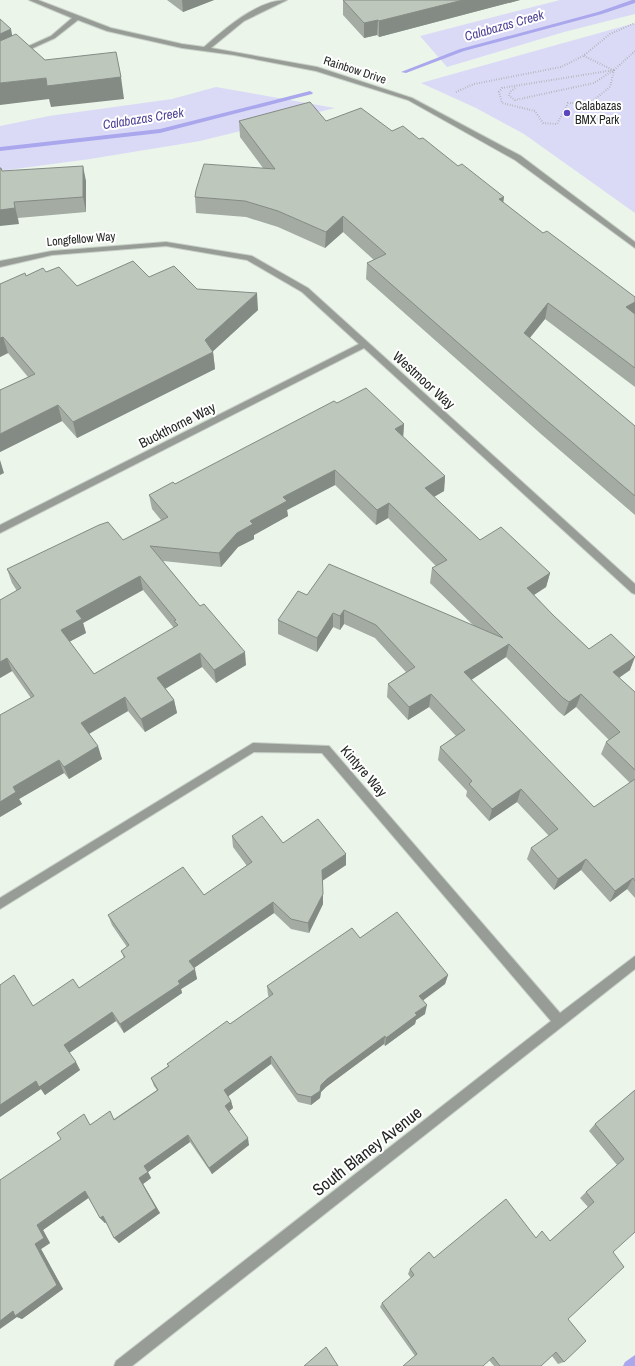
<svg xmlns="http://www.w3.org/2000/svg" width="635" height="1366" viewBox="0 0 635 1366" font-family="'Archivo Narrow',sans-serif">
<rect width="100%" height="100%" fill="#ebf5ea"/>
<g fill="#dadaf6">
<path d="M560,0h75v14l-71,18 -117,35 -27,-31z"/>
<path d="M635,23v190l-111,-79 -48,-26 -55,-25z"/>
<path d="M216,87l119,21 -135,33 -110,18 -90,12v-45l49,-10 123,-17z"/>
</g>
<g fill="none" stroke-linecap="round" stroke-linejoin="round">
<g fill="#aaa7ed" fill-rule="evenodd">
<path d="M632,0h3v3l-33,11 -138,37 -58,22 -5,-1 59,-23 138,-37z"/>
<path d="M310,91l3,2 -1,1 -152,39 -160,18v-4l160,-18z"/>
<path d="M635,1355v11h-12l2,-4z"/>
</g>
<defs>
<g id="minor">
<path d="M29,0h9l73,28 71,16 22,3c22,-19 53,-47 83,-47l-43,21 -33,27 106,19 95,31 109,58 114,86v6l-120,-88 -107,-60 -92,-29 -82,-16 -52,-7 -75,-17 -29,-11 -23,18 -55,25v-4l51,-23 21,-18z"/>
<path d="M166,242l86,14 56,32 327,296v10l-3,-1 -268,-245 -364,185v-8l359,-181 -57,-52 -55,-32 -81,-14 -114,9 -52,12v-6l52,-10z"/>
<path d="M253,743l76,3 231,267 75,-57v13l-503,397h-18l2,-5 435,-340 -229,-268 -68,-1 -254,157v-11z"/>
</g>
</defs>
<use href="#minor" stroke="#c7d0c6" stroke-width="2"/>
<g stroke="#99a098" stroke-width="2" stroke-dasharray="0.5 2" stroke-linecap="butt">
<path d="M584,56l29,14"/>
<path d="M614,70l-4,17 -20,16h-22l-11,21 -14,-1 -8,-12 -33,-8 -3,-11 3,-4z"/>
<path d="M515,88l-5,4 -1,4 6,4 79,-17 20,-13 21,-19"/>
<path d="M456,92l18,-8 87,-17 22,-11 27,-22 25,-11"/>
</g>
<use href="#minor" fill="#989c97" fill-rule="evenodd"/>
</g>
<g fill="#a3aba2" fill-rule="evenodd">
<path d="M167,0h47l-31,12z"/>
<path d="M343,0h177l-141,37 -2,-2 -13,3 -21,-23z"/>
<path d="M239,121h87l66,10 27,8 124,94 92,64v90l-90,-68 -16,19 106,88v89l-94,-81 -175,-155 1,-16 7,-3 -31,-28 -18,16 -47,-21 -32,-10 -50,-4 -1,-16 68,-29 -23,-31z"/>
<path d="M2,171l84,10v31l-68,6 1,6z"/>
<path d="M46,272l31,14 72,-9 48,12 61,21 -45,41v1l2,17 -138,69 -15,-17 -62,31v-62l28,-13 -20,-24 -8,4v-73l26,-8z"/>
<path d="M337,403l67,21 -1,13 42,39 -1,15 -10,6 46,43 70,33 -4,14 -12,8 19,20 36,34 41,21 -11,8 16,14v206l-8,-9 -17,13 -29,-32 -27,20 -27,-31 4,-11 18,-12 -32,-34 -28,19 -23,-25 1,-5 -29,-31 2,-13 16,-11 -27,-29 -21,13 -21,-23 1,-13 18,-12 -31,-34 -31,-14 -4,6 -7,-3 -16,25 -39,-18v-14l29,-25 167,31 -44,-43 2,-15 4,-2 -48,-48 -12,7 -41,-40 -48,25 1,6 -34,19v4l-16,8 -17,20 -58,-6 83,104 -30,18 -14,-16 -37,21 9,12 3,13 -32,19 -17,-21 -39,23 13,25 -33,20 -5,-6 -45,26 3,5 -22,13 31,-119 -19,-27 -12,7v-78l17,-9 -5,-8 -5,-14 116,-29 38,-20 -9,-11 -3,-14 26,-11zM143,590l31,38 -80,46 -25,-32 17,-9 -3,-10zM506,657l52,54 6,5 12,-9 33,33 -3,2 -5,12 29,29 -36,24 -123,-127z"/>
<path d="M232,836l51,7 63,11v11l-24,16 1,23 -14,29 -18,-4 -17,-16 -80,55 3,11 -16,10 1,4 -58,40 -8,-12 -47,32 11,17 -35,25 -4,-6 -41,28v-132l33,21 46,-18 45,-30 -3,-7 6,-4 -15,-22 -4,-10 96,-20 43,-29 -14,-19z"/>
<path d="M360,938l88,37 -3,9 -22,16 2,14 -9,6 -1,4 -30,22 -1,-2 -58,43 -5,5 -1,6 -9,7 -13,-3 -27,-38 -43,32 3,5 2,7 -4,3 20,34 -37,29 -22,-32 -42,30 3,6 -8,6 17,29 -41,30 -13,-20h-1l-5,-5 -12,-21 -45,33 7,13 -9,6 22,40 -41,30 -5,-2 -17,-137 91,-56 23,-5 43,-29 -3,-4 -3,-8 17,-12 -1,-2 63,-40 39,-27 -1,-2 -1,-9z"/>
<path d="M635,1090l-22,162 -45,67 -4,43 -6,2 -6,-8 -11,10h-47l-5,-6 -74,-4 -35,-49 2,-4 29,-25 -3,-4 2,-5 24,-11 102,-20 14,3 38,-34 -8,-9 6,-6 31,-27 -28,-34 6,-7z"/>
</g>
<g fill="#848b84">
<path d="M182,0h32l-31,12z"/>
<path d="M463,0h57l-141,37v-16z"/>
<path d="M378,20l-1,15 -13,3v-15z"/>
<path d="M11,29l4,22 -15,6v-23z"/>
<path d="M121,77l3,22 -73,8 -2,-8 -49,6v-22l46,-5z"/>
<path d="M83,166l3,15v31l-3,-15z"/>
<path d="M504,197l-2,16 -3,-14z"/>
<path d="M14,202l5,22 -19,2v-16z"/>
<path d="M343,216v16l-18,16 1,-16z"/>
<path d="M257,293l1,17 -48,44 3,-2 2,17 -138,69 -4,-16 132,-82z"/>
<path d="M635,302v14l-9,-9z"/>
<path d="M548,303l-3,16 -24,30 3,-16z"/>
<path d="M3,337l5,16 -8,4v-19z"/>
<path d="M58,405l4,16 -62,31v-18z"/>
<path d="M404,424l-1,15 -8,-10z"/>
<path d="M0,460l4,13 -4,2z"/>
<path d="M335,470v15l-48,25 1,6 -34,19v4l-16,8 -17,20 -2,-14 18,-20 13,-12 33,-24z"/>
<path d="M445,476l-1,15 -21,12 2,-15z"/>
<path d="M389,503l-1,15 -12,7 1,-15z"/>
<path d="M550,573l-4,14 -23,15 4,-14z"/>
<path d="M140,576l3,14 -60,33 3,10 -21,11 -4,-14 15,-19z"/>
<path d="M344,610v14l-4,6v-14z"/>
<path d="M333,613v14l-16,25v-14z"/>
<path d="M509,644l-3,13 -44,29 2,-14z"/>
<path d="M245,652l1,13 -30,18 -2,-13z"/>
<path d="M200,653l2,14 -42,25 -3,-14z"/>
<path d="M635,657l-5,13 -22,15 5,-13z"/>
<path d="M7,658l5,13 -12,7v-16z"/>
<path d="M431,694l-2,13 -21,13 1,-13z"/>
<path d="M581,694l-5,13 -12,9 5,-14z"/>
<path d="M125,697l3,14 -43,25 -4,-13z"/>
<path d="M174,700l3,13 -32,19 -4,-13z"/>
<path d="M98,746l4,13 -33,20 -5,-12z"/>
<path d="M59,760l5,13 -45,26 3,5 -22,13v-15l13,-15z"/>
<path d="M521,789l-4,13 -28,19 3,-12z"/>
<path d="M346,854v11l-24,16v-11z"/>
<path d="M586,859l-5,11 -27,20 4,-11z"/>
<path d="M633,878l-6,11 -17,13 5,-11z"/>
<path d="M323,894v10l-14,29 -1,-10z"/>
<path d="M273,902l1,11 -83,57 -2,-9z"/>
<path d="M195,969l2,10 -16,10 1,4 -58,40 -4,-9 58,-43z"/>
<path d="M448,975l-3,9 -28,21 2,-9z"/>
<path d="M427,1005l-2,9 -9,6 -1,4 -30,22 1,-8 29,-25z"/>
<path d="M112,1012l4,9 -47,32 -5,-8z"/>
<path d="M385,1036l-1,8 -58,43 -5,5 -1,6 -9,7v-8l10,-12 6,-6z"/>
<path d="M271,1056v8l-45,34 -2,-8z"/>
<path d="M76,1062l4,8 -35,25 -4,-6 -41,28v-12l36,-24z"/>
<path d="M231,1101l2,7 -6,5 -2,-7z"/>
<path d="M188,1135l2,7 -42,30 3,6 -8,6 17,29 -41,30 -5,-5 30,-72z"/>
<path d="M248,1138l1,7 -37,29 -3,-6z"/>
<path d="M85,1191l5,6 -47,33 7,13 -9,6 22,40 -41,30 -5,-2 -17,12v-8l37,-96z"/>
<path d="M103,1216l4,6 -2,1 -5,-5z"/>
</g>
<g fill="#bdc7bc" stroke="#848b84" fill-rule="evenodd">
<path d="M343,0h120l-84,21 -1,-1 -14,3z"/>
<path d="M0,19l11,10 -11,5z"/>
<path d="M16,34l29,26 71,-8 5,25 -74,9 -1,-8 -46,5v-42z"/>
<path d="M310,102l16,19 35,-13 31,23 11,-5 16,13 4,-1 35,28 4,-2 42,33 -5,2 44,34 4,-2 88,66v5l-9,5 9,7v54l-87,-65 -24,30 111,93v70l-90,-77 -178,-156 19,-9 -43,-38 -17,16 -48,-21 -33,-10 -50,-4 1,-7 8,-26 71,5 -36,-48z"/>
<path d="M83,166v31l-69,5 1,6 -15,2v-42h1l1,3z"/>
<path d="M133,261l16,16 25,-11 23,23 60,4 -52,47 8,12 -140,70 -15,-17 -58,29v-44l35,-16 -32,-37 -3,1v-54l25,-11 1,3 17,-8 3,4 13,-5 18,19z"/>
<path d="M366,388l38,36 -9,5 50,47 -20,12 55,52 21,-13 49,46 -23,15 26,27 36,34 22,-15 24,23 -22,15 22,20v78l-29,-28 14,-10 -39,-38 -12,8 -6,-4 -54,-54 -45,28 130,135 41,-28v102l-2,-3 -18,13 -29,-32 -28,20 -27,-31 27,-19 -37,-40 -29,20 -23,-25 3,-3 -32,-34 25,-17 -34,-36 -22,13 -21,-23 27,-17 -39,-42 -32,-15 -4,6 -7,-3 -16,25 -39,-18 20,-29 9,4 22,-31 174,74 -71,-70 15,-8 -58,-57 -12,7 -42,-40 -52,27 4,4 -37,20 3,3 -16,9 -18,20 -69,-7 50,60 4,-2 41,48 -31,18 -14,-17 -43,25 17,22 -33,19 -16,-22 -44,26 17,23 -34,21 -5,-7 -46,27 3,5 -16,10v-87l34,-19 -27,-38 -7,4v-62l21,-12 -14,-19 92,-44 9,-3 15,18 45,-23 -19,-22 24,-13 2,2 159,-83 3,2zM140,576l36,44 -2,1 4,4 -84,49 -33,-44 21,-11 -6,-8z"/>
<path d="M262,816l21,27 35,-24 28,35 -24,16 1,24 -15,29 -17,-4 -18,-17 -84,59 6,8 -17,12 2,3 -60,40 -8,-12 -48,33 12,17 -37,25 -3,-6 -36,24v-120l14,-10 19,31 40,-27 6,9 46,-31 -4,-6 8,-6 -21,-30 75,-48 21,28 48,-33 -20,-26z"/>
<path d="M397,912l51,63 -29,21 8,9 -12,8 2,2 -31,23 -1,-2 -58,43 -6,6 -1,6 -9,6 -14,-3 -26,-38 -47,34 7,11 -6,5 23,32 -39,30 -21,-33 -44,31 4,6 -9,6 17,30 -42,30 -11,-22 -3,2 -15,-27 -48,34 7,13 -9,6 22,41 -42,31 -2,-5 -13,10v-141l61,-41 -4,-6 27,-19 6,11 20,-14 4,9 44,-30 -7,-12 18,-12 -2,-2 60,-43 3,3 43,-30 -6,-8 85,-58 8,10z"/>
<path d="M635,1090v142l-22,20 11,15 -56,52 18,22 -22,21 -8,-10 -15,14h-41l-7,-9 -10,9h-80l14,-12 -35,-51 32,-28 -4,-6 19,-17 5,6 72,-59 30,39 6,-7 8,10 44,-39 -8,-10 38,-33 -29,-35z"/>
<path d="M326,1347l12,19h-34z"/>
</g>
<circle fill="#5b46be" stroke="#fff" stroke-width="1.5" cx="567" cy="113" r="4"/>
<g text-anchor="middle" stroke-width="4" stroke-linejoin="round" paint-order="stroke">
<g font-size="12" fill="#232723" stroke="#fff">
<text transform="translate(355 70) rotate(18)" y="4">Rainbow Drive</text>
<text transform="translate(81 239) rotate(-5)" y="4">Longfellow Way</text>
</g>
<g font-size="12" fill="#232723" stroke="#fff" text-anchor="start">
<text x="575" y="110">Calabazas<tspan x="575" dy="14">BMX Park</tspan></text>
</g>
<g font-size="13" font-style="italic" fill="#4e4496" stroke="#fff">
<text transform="translate(504 25) rotate(-16)" y="5">Calabazas Creek</text>
<text transform="translate(143 118) rotate(-9)" y="5">Calabazas Creek</text>
</g>
<g font-size="14" fill="#232723" stroke="#fff">
<text transform="translate(424 380) rotate(42)" y="5">Westmoor Way</text>
<text transform="translate(177 425) rotate(-27)" y="5">Buckthorne Way</text>
<text transform="translate(364 771) rotate(49)" y="5">Kintyre Way</text>
</g>
<g font-size="17" fill="#232723" stroke="#fff">
<text transform="translate(367 1151) rotate(-38)" y="6">South Blaney Avenue</text>
</g>
</g>
</svg>
